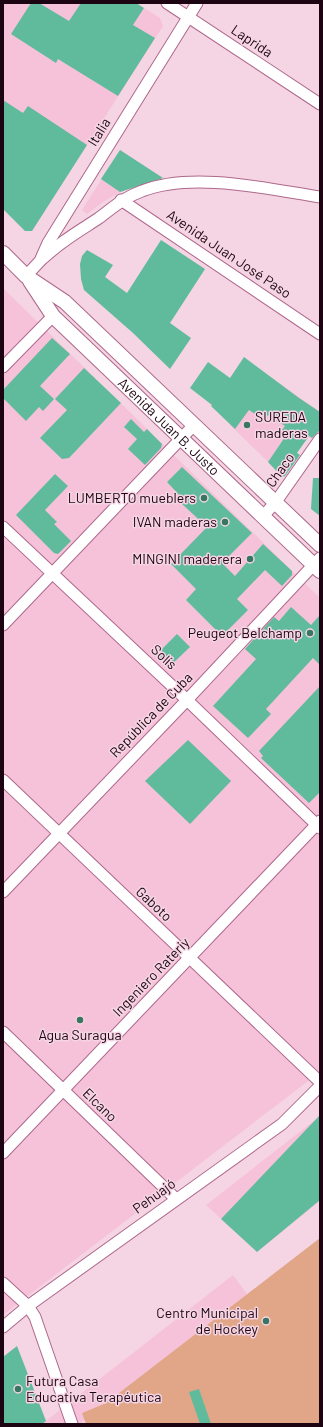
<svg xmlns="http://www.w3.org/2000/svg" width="323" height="1427" viewBox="0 0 323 1427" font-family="Barlow,sans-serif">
<rect width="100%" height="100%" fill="#f5d5e3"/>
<g fill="#f6c2da">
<path d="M3,3h133l24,15 3,8 -131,205h-7l-22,-22z"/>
<path d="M120,150l43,28 -41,13 -19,11 -16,12 -5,-4z"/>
<path d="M3,288l317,310v474l-317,243z"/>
<path d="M265,373l55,39v18l-7,10 -20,-14 -25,36 -38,-37z"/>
<path d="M320,1116v85l-63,51 -51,-47z"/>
<path d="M233,1275l14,19 -141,109 -24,10 3,7 -6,4h-37z"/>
</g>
<path fill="#e1a687" d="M320,1238v186h-234l-4,-11 24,-10z"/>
<g fill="#5fbb9c">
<path d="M31,3h8l30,18 12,-18h55l8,5 -11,17 22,13 -37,58 -60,-37 -2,4 -45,-29z"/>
<path d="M3,100l20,13 5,-7 59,39 -55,86h-7l-22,-22z"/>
<path d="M120,150l43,28 -43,14 -19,-13z"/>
<path d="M161,240l44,29 -35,54 21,15 -21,31 -37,-36 -49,-43 -3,-11 -1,-15 2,-8 5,-6 26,15 -8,12 22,16z"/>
<path d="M52,338l18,16 -30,32 14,13 -11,12 -4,-4 -13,14 -23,-23v-8z"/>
<path d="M244,357l55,41 21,14v18l-8,8 -3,-2 -12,17 3,2 -15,21 -3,1 -14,-15 19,-28 -5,-4 3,-4 -17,-11 -4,5 -15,-10 -14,19 -24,-23 1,-1 -22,-17 18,-26 22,16z"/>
<path d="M84,368l37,35 -52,55 -7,1 -22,-21 27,-28 -12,-11z"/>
<path d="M131,419l13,13 3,-3 15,15 -1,4 -16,17 -17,-16 9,-10 -13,-12z"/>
<path d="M182,467l70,66 -30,30 13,13 28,-32 29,27v4l-10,11 -17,-16 -28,29 11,11 -26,26 -36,-36 10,-11 -25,-25 36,-37 -25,-23 3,-3 -18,-19z"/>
<path d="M55,474l13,12 -23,24 12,12 -3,2 17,17 -13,13 -4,-1 -38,-38z"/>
<path d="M313,478h7v38l-9,-7z"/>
<path d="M291,607l20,18 9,-10v50l-7,-7 -47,51 5,5 -23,24 -35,-32 43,-47 -11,-10 29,-32 5,4z"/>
<path d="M177,634l13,13 -22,21 -12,-13z"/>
<path d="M320,686v106l-11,11 -48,-45 2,-2 -4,-5z"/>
<path d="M188,740l43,41 -41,43 -45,-43z"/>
<path d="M320,1115v85l-63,52 -36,-33z"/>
<path d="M17,1346l29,75 -4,3h-39v-67z"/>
<path d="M199,1389l12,35h-11l-11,-32z"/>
</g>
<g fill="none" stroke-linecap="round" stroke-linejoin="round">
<defs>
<g id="minor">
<path d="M167,3l153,101"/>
<path d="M121,200l199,134"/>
<path d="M42,259c7,-6 14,-12 21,-17 12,-9 24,-16 36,-24 16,-12 24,-20 43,-27 50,-20 126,-2 178,6"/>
<path d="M26,276l14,-15 8,-18 149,-240"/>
<path d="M3,367l50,-51"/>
<path d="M263,516l12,-13 45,-64"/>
<path d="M3,527l184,173 133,128"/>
<path d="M3,625l191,-200"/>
<path d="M3,780l317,302"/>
<path d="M3,892l184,-192 133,-142"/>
<path d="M3,1032l173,167"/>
<path d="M3,1153l317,-332"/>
<path d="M3,1283l25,23 7,11 37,107"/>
<path d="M3,1327l25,-21 254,-182 38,-38"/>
</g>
<g id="major">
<path d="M3,253l23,23 39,26 255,243"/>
<path id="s1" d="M30,281l23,35 267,255"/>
</g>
</defs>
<use href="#minor" stroke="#ae678b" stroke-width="13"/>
<use href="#major" stroke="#ae678b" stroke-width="16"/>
<use href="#minor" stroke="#fff" stroke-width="11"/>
<use href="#major" stroke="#fff" stroke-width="14"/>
</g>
<g fill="#397662" stroke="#f5d5e3" stroke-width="1.5">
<circle cx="247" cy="425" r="4"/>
<circle cx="204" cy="498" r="4"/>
<circle cx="225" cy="522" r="4"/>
<circle cx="250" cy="559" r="4"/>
<circle cx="310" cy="633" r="4"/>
<circle cx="80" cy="1020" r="4"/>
<circle cx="266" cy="1321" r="4"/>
<circle cx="18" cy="1389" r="4"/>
</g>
<g text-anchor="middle" stroke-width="3" stroke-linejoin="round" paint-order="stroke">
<g font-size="14" fill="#1d0412" stroke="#f5d5e3">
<text transform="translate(252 41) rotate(34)" y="5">Laprida</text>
<text transform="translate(99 132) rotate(-58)" y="5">Italia</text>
<text transform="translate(229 254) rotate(34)" y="5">Avenida Juan José Paso</text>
<text dy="5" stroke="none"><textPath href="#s1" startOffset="202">Avenida Juan B. Justo</textPath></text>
<text transform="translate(280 470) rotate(-55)" y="5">Chaco</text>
<text transform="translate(164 657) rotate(43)" y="5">Solís</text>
<text transform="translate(151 715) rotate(-46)" y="5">República de Cuba</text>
<text transform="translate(154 904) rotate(43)" y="5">Gaboto</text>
<text transform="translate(151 977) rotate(-46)" y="5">Ingeniero Rateriy</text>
<text transform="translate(100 1105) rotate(44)" y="5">Elcano</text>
<text transform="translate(154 1196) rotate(-36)" y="5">Pehuajó</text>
</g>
<g font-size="14" fill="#1d0412" stroke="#f5d5e3" text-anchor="end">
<text x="255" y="422" text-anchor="start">SUREDA<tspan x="255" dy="16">maderas</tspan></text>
<text x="196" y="503">LUMBERTO mueblers</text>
<text x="217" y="527">IVAN maderas</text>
<text x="242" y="564">MINGINI maderera</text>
<text x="302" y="638">Peugeot Belchamp</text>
<text x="80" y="1040" text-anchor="middle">Agua Suragua</text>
<text x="258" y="1318">Centro Municipal<tspan x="258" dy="16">de Hockey</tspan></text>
<text x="26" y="1386" text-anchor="start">Futura Casa<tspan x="26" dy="16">Educativa Terapéutica</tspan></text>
</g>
</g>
<rect width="323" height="1427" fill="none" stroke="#1d0412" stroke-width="8"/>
</svg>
